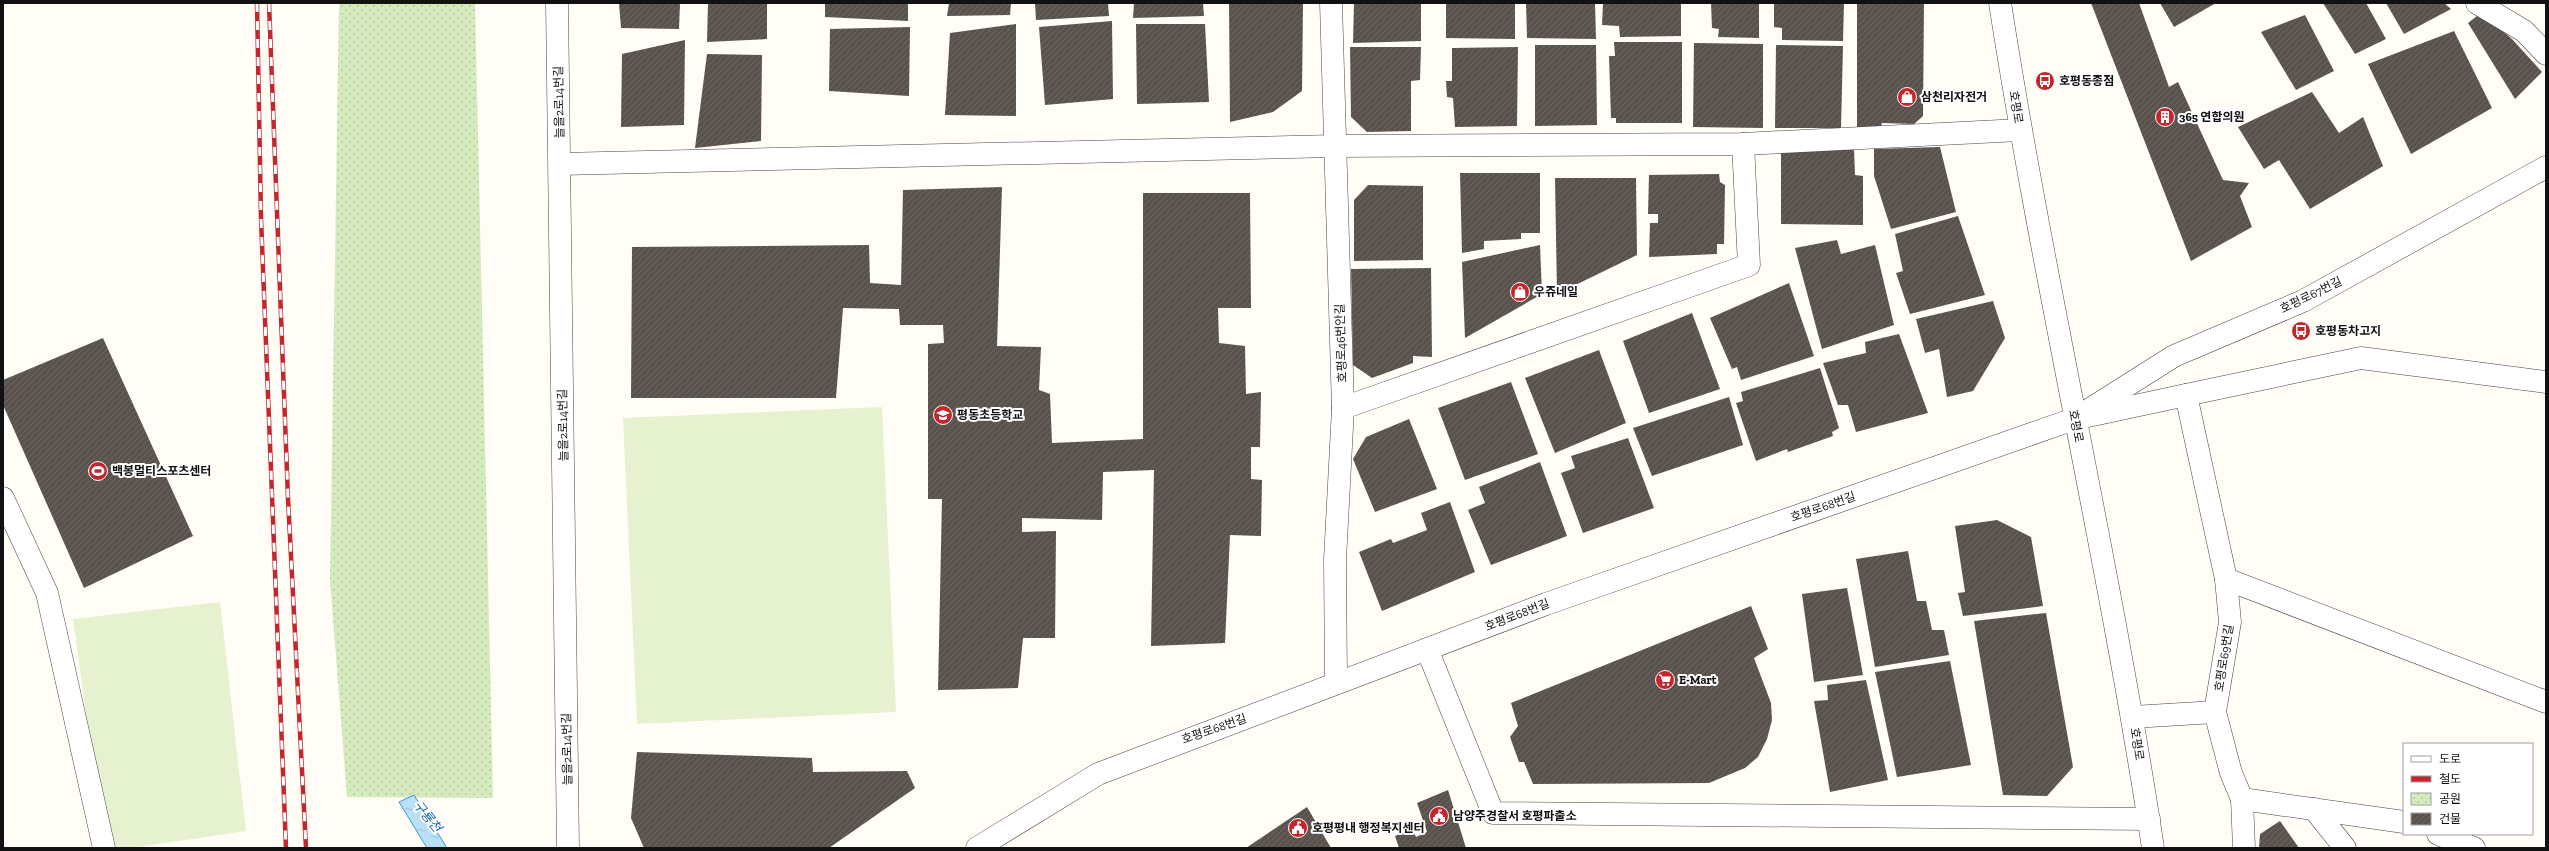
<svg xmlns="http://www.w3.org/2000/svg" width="2549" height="851" viewBox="0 0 2549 851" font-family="'Zilla Slab','Noto Sans KR',serif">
<defs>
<pattern id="park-dots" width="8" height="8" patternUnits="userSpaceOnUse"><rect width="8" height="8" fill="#d5ebbd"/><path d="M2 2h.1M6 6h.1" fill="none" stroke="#b6c8a1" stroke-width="1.8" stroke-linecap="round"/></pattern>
<pattern id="water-ripples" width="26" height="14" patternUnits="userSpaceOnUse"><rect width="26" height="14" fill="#b9e0f7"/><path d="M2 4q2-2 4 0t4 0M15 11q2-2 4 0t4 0" fill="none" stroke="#9ebfd3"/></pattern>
<pattern id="building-hatch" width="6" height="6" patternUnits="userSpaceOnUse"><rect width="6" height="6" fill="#5a524d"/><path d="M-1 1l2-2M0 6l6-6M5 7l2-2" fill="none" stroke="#6d6662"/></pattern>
</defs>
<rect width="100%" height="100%" fill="#fffdf5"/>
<path fill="url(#park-dots)" d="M339,3h136l18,795 -146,-1 -17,-218z"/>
<g fill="#e6f2cf">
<path d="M882,407l14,305 -259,12 -14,-306z"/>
<path d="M220,602l26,229 -113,17h-28l-32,-229z"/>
</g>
<path fill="url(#water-ripples)" stroke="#3f96cf" d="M414,795l33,53h-20l-28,-46z"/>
<g fill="url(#building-hatch)">
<path d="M619,3h61l-1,26 -58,-1z"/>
<path d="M708,3h59v36l-60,3z"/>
<path d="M825,3h83v18l-83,-4z"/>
<path d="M949,3h62l-1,12 -63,1z"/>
<path d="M1035,3h73l1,13 -73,4z"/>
<path d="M1134,3h69l1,13 -71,2z"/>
<path d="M1229,3h74l-1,88 -29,21 -43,10z"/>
<path d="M1354,3h67v38l-68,2z"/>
<path d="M1446,3h69v36l-69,-1z"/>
<path d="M1526,3h69l1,36 -69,-1z"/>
<path d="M1603,3h78v33l-61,1 -1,-11 -17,-1z"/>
<path d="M1711,3h48v35l-41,-1 1,-8 -7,-1z"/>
<path d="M1774,3h70l-1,38 -61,-1v-12l-8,-1z"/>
<path d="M1857,3h67l-1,113 -9,8 -32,-1 -2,7 -23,1z"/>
<path d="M2091,3h48l30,84 9,-5 45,98 26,3 -9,13 12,31 -61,34z"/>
<path d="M2160,3h56l-42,24z"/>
<path d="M2323,3h43l20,36 -31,15z"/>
<path d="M2386,3h58l7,6 -47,25z"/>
<path d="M2481,13l31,26 30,33 -27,27 -47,-76z"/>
<path d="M2305,15l29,56 -38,19 -35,-58z"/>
<path d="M1112,21l1,78 -68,6 -6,-78z"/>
<path d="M1016,24v92l-71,-1 5,-82z"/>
<path d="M1136,24h69l4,78 -72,2z"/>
<path d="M910,27l-1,69 -80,-5 1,-62z"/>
<path d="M2454,31l38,77 -81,46 -43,-90z"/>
<path d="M685,40l-1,85 -63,2 1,-73z"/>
<path d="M1614,42h68v81h-66v-5h-5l-2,-62h6z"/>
<path d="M1694,43l69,1v84l-70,-1z"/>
<path d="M1535,45h61l1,80 -62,1z"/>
<path d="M1776,45l67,1 -2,82h-66z"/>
<path d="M1350,47h71l-1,33 -9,1v50l-44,1 -16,-15z"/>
<path d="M1518,47l-1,79 -62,1 -2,-29 -6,-1 -1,-16h6v-33z"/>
<path d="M707,54l55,1 -1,86 -66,7z"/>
<path d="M2312,92l27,41 24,-16 20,49 -73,43 -31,-49 -15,9 -26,-42z"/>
<path d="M1940,147l16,65 -65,17 -17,-53v-27z"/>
<path d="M1781,148h73l1,27 8,1v49l-82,-1z"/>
<path d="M1460,173h80v60h-19v6l-37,2v8l-22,4z"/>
<path d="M1719,174l1,8 5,3 -1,59h-7v10l-68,3 1,-34h8v-9h-10l1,-39z"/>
<path d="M1555,178h81l1,77 -80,39z"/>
<path d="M1368,185l55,1v74l-69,1v-61z"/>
<path d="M1002,187l-5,159 44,1 -2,43 11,4 2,49 91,-4v-246h107l1,115h-33l1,35 26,3 1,48 15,-2 -1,55h-9v32l11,1 -1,56 -31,-1 -5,108 -74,3 3,-176 -51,2 -1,48 -80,-2v14l34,-1 -1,107h-32l-5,50 -80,2 4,-191h-14v-155l16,-1 -1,-18h-43l-1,-16 -56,-1 -7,90h-205l1,-151 237,-2 1,38 31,2 2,-95z"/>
<path d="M1958,216l27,79 -75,19 -14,-41 7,-2 -8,-37z"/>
<path d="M1837,240l4,14 34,-9 19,80 -72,24 -27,-101z"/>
<path d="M1540,245l2,49 -77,44 -3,-76z"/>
<path d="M1431,268l1,89 -19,-1v7l-41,15 -19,-13 -2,-96z"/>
<path d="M1789,283l25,73 -73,24 -4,-13 -5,2 -22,-51z"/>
<path d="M1993,301l12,37 -32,53 -26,6 -8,-48 -14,4 -9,-34z"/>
<path d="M1692,313l28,76 -71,24 -26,-72z"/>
<path d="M1899,334l29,79 -72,19 -8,-27h-10l-15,-42 43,-10 -1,-11z"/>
<path d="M103,338l90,198 -109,52 -81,-183v-25z"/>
<path d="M1599,350l27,73 -71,30 -30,-75z"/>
<path d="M1820,368l19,60 -7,4 1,4 -45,16 -1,-3 -31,12 -20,-58 7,-2 -2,-9z"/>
<path d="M1511,382l27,72 -73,26 -27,-72z"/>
<path d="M1729,397l14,48 -91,31 -19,-48z"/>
<path d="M1409,419l28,70 -62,23 -22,-53 13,-22z"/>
<path d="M1628,438l26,70 -71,25 -22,-60 14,-5 -4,-12z"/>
<path d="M1540,462l27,74 -76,29 -23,-55 17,-7 -6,-16z"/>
<path d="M1450,502l25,70 -93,39 -23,-59 32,-13 2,4 34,-13 -6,-17z"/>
<path d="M1997,520l34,17 12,69 -80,10 -5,-23 7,-1 -10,-66z"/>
<path d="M1908,551l9,50h9l6,29h12l5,25 -74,12 -19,-108z"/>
<path d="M1847,588l16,87 -49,7 -12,-88z"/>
<path d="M1751,606l17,43 -14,9 17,45 1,17 -5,19 -9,18 -13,11 -36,15 -176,1 -9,-22h-5l-9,-25 8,-11 -7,-23z"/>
<path d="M2046,613l27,154 -26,29 -44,-1 -29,-174z"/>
<path d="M1950,661l21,104 -74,12 -22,-105z"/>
<path d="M1866,680l22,100 -58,12 -16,-91 14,-1 -1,-15z"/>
<path d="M637,752l175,6 1,14 94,-1 8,17 -86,60h-185l-13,-30z"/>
<path d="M1448,790l18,58h-67l-4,-12 17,-8 4,9 11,-5 -10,-29z"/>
<path d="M1307,807l24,41h-85z"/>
<path d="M2280,821l19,27h-40l1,-14z"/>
</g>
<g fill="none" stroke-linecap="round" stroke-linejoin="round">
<defs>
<g id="minor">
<path d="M557,3l11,845"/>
<path d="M1331,3l12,405 -8,152 1,123"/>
<path d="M2000,3c44,283 110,562 153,845"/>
<path d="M2477,3l47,28 22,23"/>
<path d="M560,164l774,-18 409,-2 277,-14"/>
<path d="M2186,395l175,-37 185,24"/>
<path d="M1343,408l406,-143 -6,-121"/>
<path d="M2087,411l87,-55 129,-55 243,-134"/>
<path d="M3,498l44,95 57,255"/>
<path d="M2226,579l320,123"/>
<path d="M1427,649l66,164 656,6"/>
<path d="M2133,717l82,-5"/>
<path d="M2242,799l2,49"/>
<path d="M2314,809l31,39"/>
<path d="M2438,834l36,14"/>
<path d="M977,848l121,-74 448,-170 528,-185 112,-24 40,184 4,43 -15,90 16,61 11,26 162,23"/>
</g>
</defs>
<use href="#minor" stroke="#444" stroke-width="23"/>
<use href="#minor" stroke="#fff" stroke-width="22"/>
<defs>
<g id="rail">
<path d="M257,3l4,215 25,630"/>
<path d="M269,3l19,495 18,350"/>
</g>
</defs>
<use href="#rail" stroke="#c4262e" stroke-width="4.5"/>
<use href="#rail" stroke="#fff" stroke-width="3" stroke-dasharray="9" stroke-linecap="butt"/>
</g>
<defs>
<symbol id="bus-disc" viewBox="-11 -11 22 22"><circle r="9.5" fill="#c4262e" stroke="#fff"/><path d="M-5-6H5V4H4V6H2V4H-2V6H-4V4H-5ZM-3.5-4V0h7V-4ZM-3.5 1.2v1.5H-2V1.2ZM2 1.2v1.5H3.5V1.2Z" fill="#fff"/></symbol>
<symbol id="shop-disc" viewBox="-11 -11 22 22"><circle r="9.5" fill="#c4262e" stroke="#fff"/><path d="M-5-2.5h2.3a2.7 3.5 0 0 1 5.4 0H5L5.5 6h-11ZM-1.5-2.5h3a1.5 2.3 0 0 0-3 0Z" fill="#fff"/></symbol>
<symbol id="building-disc" viewBox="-11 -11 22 22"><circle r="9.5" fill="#c4262e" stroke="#fff"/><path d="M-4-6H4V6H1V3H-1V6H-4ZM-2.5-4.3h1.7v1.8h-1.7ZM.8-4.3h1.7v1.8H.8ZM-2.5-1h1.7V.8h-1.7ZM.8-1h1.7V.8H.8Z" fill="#fff"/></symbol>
<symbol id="school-disc" viewBox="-11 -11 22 22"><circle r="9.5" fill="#c4262e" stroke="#fff"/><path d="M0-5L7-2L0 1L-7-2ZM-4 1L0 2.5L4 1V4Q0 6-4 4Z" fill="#fff"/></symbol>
<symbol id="stadium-disc" viewBox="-11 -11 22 22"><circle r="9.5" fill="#c4262e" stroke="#fff"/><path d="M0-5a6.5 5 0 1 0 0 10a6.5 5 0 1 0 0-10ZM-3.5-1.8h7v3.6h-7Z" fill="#fff"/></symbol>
<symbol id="supermarket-disc" viewBox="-11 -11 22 22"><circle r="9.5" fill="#c4262e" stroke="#fff"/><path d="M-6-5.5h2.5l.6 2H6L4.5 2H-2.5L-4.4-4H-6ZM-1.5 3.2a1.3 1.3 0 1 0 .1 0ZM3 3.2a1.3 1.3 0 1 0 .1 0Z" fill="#fff"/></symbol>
<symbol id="civic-disc" viewBox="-11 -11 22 22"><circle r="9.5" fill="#c4262e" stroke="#fff"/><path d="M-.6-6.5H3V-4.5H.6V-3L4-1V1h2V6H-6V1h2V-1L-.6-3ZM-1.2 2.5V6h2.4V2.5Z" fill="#fff"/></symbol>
</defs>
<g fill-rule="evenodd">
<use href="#bus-disc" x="2034" y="70" width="22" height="22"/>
<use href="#shop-disc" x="1896" y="86" width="22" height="22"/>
<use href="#building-disc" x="2154" y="106" width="22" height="22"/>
<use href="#shop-disc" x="1509" y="281" width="22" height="22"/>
<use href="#bus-disc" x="2290" y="320" width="22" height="22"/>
<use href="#school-disc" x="932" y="404" width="22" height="22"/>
<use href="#stadium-disc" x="87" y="460" width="22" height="22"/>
<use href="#supermarket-disc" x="1654" y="669" width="22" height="22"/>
<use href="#civic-disc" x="1428" y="805" width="22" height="22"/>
<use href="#civic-disc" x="1287" y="817" width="22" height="22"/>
</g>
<g text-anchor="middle" stroke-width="4" stroke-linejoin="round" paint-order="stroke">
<g font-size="12" font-weight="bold" fill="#111" stroke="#fff" text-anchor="start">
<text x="2059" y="85">호평동종점</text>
<text x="1921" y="101">삼천리자전거</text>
<text x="2179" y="121">365 연합의원</text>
<text x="1534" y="296">우쥬네일</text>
<text x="2315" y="335">호평동차고지</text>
<text x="957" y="419">평동초등학교</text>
<text x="112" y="475">백봉멀티스포츠센터</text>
<text x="1679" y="684">E-Mart</text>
<text x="1453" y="820">남양주경찰서 호평파출소</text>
<text x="1312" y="832">호평평내 행정복지센터</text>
</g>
<g font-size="12" fill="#111" stroke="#fff">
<text transform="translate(559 102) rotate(-91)" y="4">늘을2로14번길</text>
<text transform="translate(2016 107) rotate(81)" y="4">호평로</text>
<text transform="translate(2311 295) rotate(-26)" y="4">호평로67번길</text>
<text transform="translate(1341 343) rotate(-92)" y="4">호평로46번안길</text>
<text transform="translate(563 425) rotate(-91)" y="4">늘을2로14번길</text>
<text transform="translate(2076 426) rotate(79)" y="4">호평로</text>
<text transform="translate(1823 507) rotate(-19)" y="4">호평로68번길</text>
<text transform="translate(1517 615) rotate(-21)" y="4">호평로68번길</text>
<text transform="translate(2224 658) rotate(-81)" y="4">호평로69번길</text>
<text transform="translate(1214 729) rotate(-19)" y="4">호평로68번길</text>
<text transform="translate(2137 744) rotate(81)" y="4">호평로</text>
<text transform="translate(567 749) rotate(-91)" y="4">늘을2로14번길</text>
</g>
<g font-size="13" font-style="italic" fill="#1768a6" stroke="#fff">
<text transform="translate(428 816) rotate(51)" y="5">구룡천</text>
</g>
</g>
<rect width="2549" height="851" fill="none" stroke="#111111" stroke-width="8"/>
<rect x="2403" y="743" width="130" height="92" fill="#ffffff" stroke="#a0a0a0"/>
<rect x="2411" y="756" width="20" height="6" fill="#ffffff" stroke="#a0a0a0"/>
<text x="2439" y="763" font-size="12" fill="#111111">도로</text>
<rect x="2411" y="776" width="20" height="6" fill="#c4262e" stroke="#a0a0a0"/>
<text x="2439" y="783" font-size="12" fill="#111111">철도</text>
<rect x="2411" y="793" width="20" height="12" fill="url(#park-dots)" stroke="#a0a0a0"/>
<text x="2439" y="803" font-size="12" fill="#111111">공원</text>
<rect x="2411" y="813" width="20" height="12" fill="url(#building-hatch)" stroke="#a0a0a0"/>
<text x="2439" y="823" font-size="12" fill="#111111">건물</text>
</svg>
